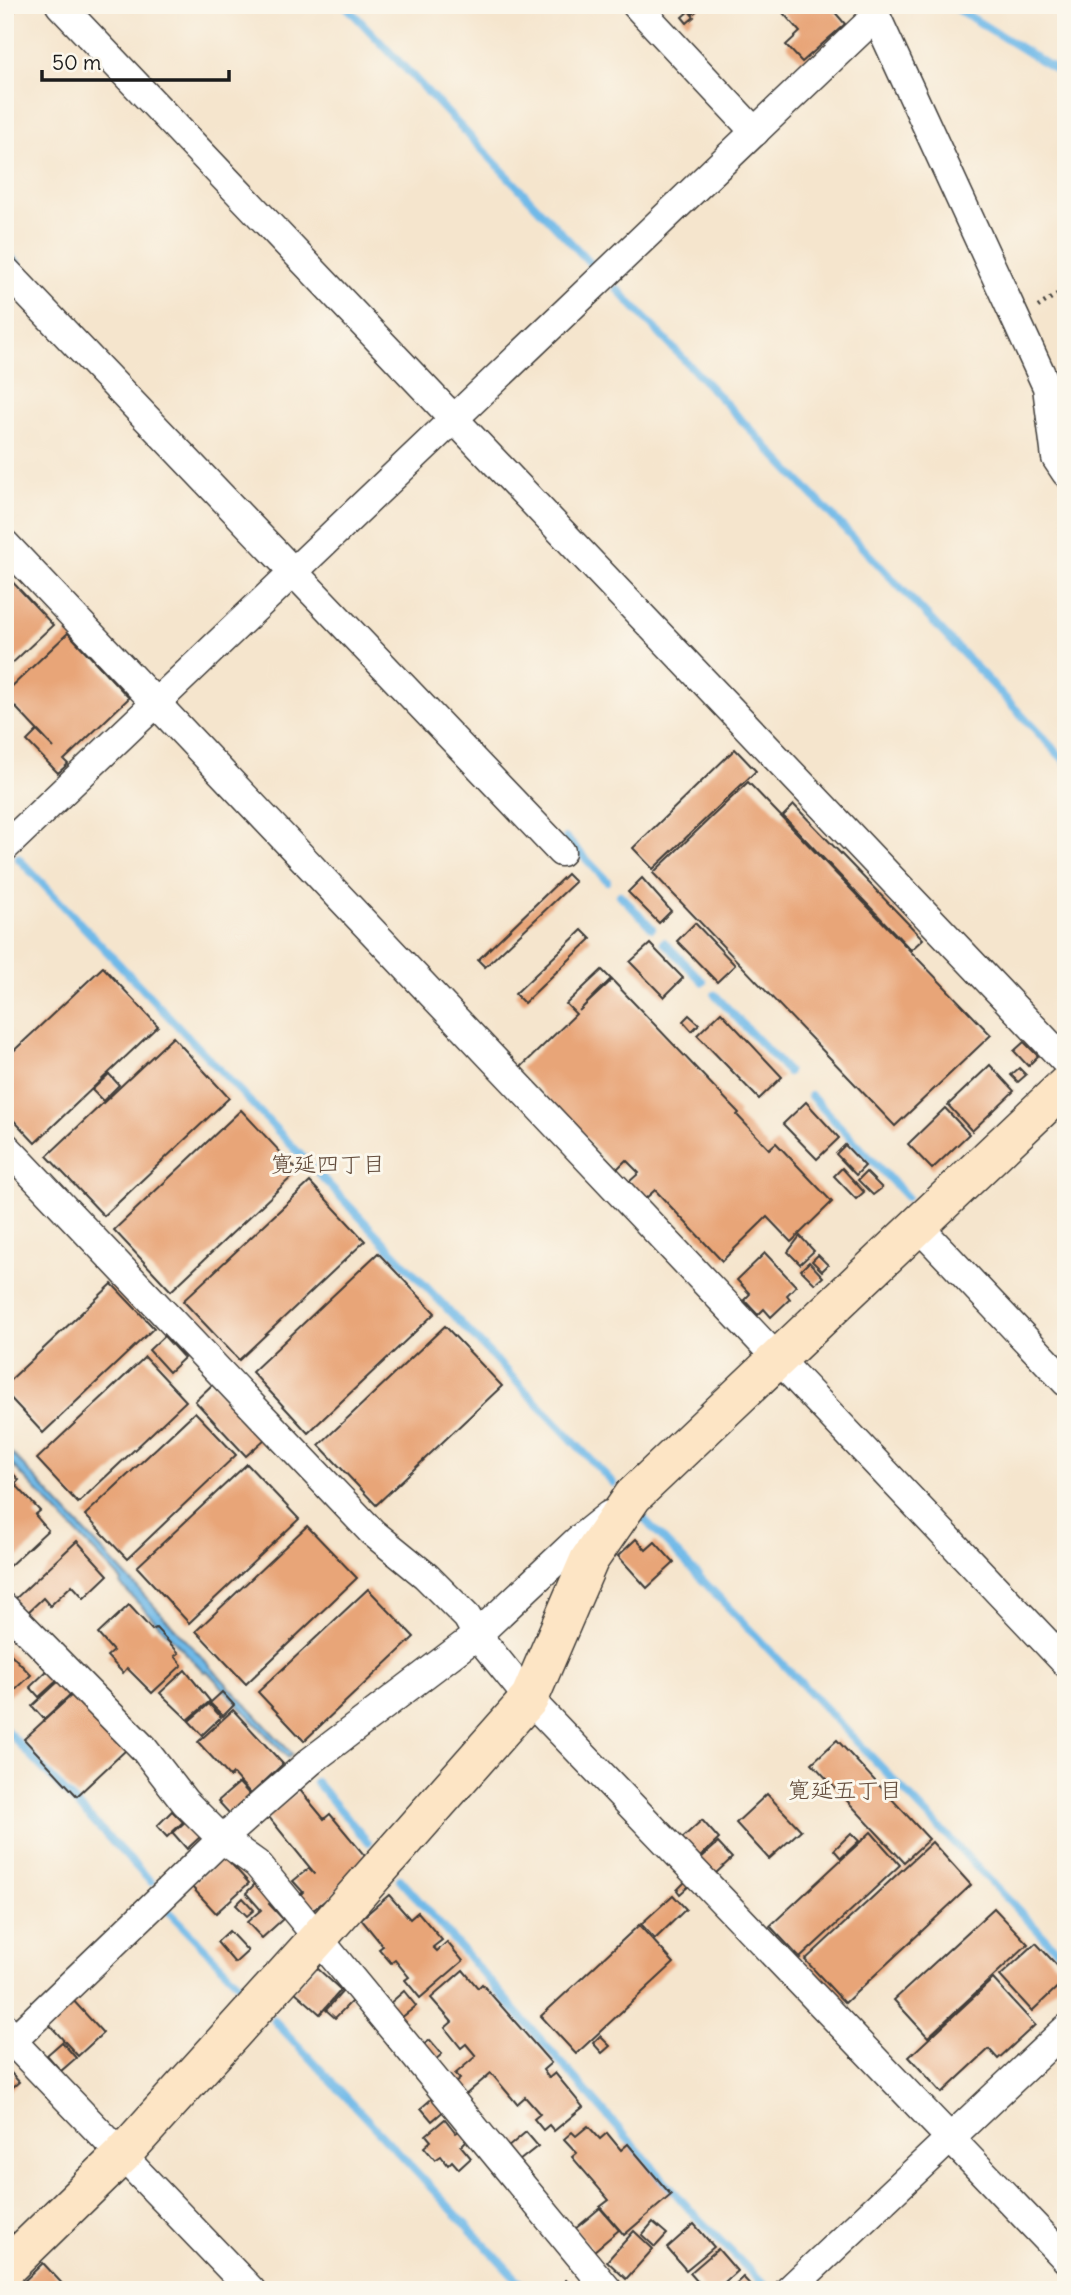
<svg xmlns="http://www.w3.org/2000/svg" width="1071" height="2295" viewBox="0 0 1071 2295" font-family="Delius,'Klee One',sans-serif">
<rect width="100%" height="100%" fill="#fbf7ec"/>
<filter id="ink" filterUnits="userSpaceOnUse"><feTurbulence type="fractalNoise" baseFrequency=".0143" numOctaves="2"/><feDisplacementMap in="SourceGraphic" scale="14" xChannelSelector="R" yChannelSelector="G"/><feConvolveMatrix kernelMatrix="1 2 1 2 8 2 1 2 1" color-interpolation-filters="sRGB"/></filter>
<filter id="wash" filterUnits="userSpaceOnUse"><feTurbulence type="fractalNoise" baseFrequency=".00686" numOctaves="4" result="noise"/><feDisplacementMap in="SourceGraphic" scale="28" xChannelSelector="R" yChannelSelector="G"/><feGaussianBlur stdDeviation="1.57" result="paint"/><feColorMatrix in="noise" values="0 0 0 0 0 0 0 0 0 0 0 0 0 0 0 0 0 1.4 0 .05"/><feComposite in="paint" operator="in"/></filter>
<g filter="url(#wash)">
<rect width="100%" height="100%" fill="#f5e5cd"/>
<path fill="#70b9e8" stroke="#466a82" stroke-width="2" d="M5,1446l287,308 -4,4 -81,-87 -3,1 -84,-88 2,-3 -117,-124z"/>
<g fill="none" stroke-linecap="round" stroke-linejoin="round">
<g stroke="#70b9e8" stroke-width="8">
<path d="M345,5l248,261"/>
<path d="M951,5l115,71"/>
<path d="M5,251l13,13"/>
<path d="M617,289l449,473"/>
<path d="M566,838l41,43"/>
<path d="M18,858l595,625"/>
<path d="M620,895l32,33"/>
<path d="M664,942l39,40"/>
<path d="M715,995l73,77"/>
<path d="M811,1096l96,101"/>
<path d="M643,1518l423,442"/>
<path d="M5,1729l146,153"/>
<path d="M316,1782l52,60"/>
<path d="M400,1879l291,332 78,79"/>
<path d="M169,1912l74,76"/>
<path d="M274,2020l253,270"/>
</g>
</g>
<g id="blocks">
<g fill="#e8a578">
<path d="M5,5h16l-16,15z"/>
<path d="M689,5h6l4,4 -6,5 -6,-7z"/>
<path d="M776,5h63l-6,5 12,14 -43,38 -16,-17 14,-13z"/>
<path d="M689,11l5,6 -7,6 -5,-6z"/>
<path d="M5,574l48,51 -48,45z"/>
<path d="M68,633l61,65 -65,62 4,4 -10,9 -31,-32 10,-10 17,17 -49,-52v-3z"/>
<path d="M735,749l21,22 -103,98 -20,-21z"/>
<path d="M748,782l243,253 -96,91 -242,-253z"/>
<path d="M794,805l129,134 -12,11 -128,-134z"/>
<path d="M567,874l8,8 -90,85 -7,-7z"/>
<path d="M642,878l29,33 -12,12 -31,-31z"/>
<path d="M695,923l40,42 -18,17 -40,-41z"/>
<path d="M582,930l9,9 -67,64 -9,-9z"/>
<path d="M650,944l33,34 -19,19 -34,-35z"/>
<path d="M103,967l55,59 -123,117 -30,-32v-52z"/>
<path d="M602,970l9,9 -32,32 33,-31 127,133 -2,2 32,34 7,-6 56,59 -41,40 -24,-25 -45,44 -67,-71 -10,9 -16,-17 10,-9 -13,-13 -9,9 -97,-101 56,-54 -10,-10z"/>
<path d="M721,1012l61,65 -23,22 -62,-64z"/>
<path d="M689,1015l10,9 -7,7 -9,-10z"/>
<path d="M173,1037l56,61 -125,118 -57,-60z"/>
<path d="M1024,1042l14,14 -10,10 -14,-15z"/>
<path d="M990,1065l24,26 -42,40 -24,-26z"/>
<path d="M1019,1068l7,7 -8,7 -7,-7z"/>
<path d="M109,1074l10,11 -16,16 -11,-11z"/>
<path d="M806,1102l33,36 -22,21 -34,-35z"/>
<path d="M945,1108l24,26 -37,35 -24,-25z"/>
<path d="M241,1110l57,61 -127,120 -57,-61z"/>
<path d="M845,1145l20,21 -9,9 -20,-21z"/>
<path d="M842,1168l22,24 -8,7 -22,-23z"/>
<path d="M866,1172l16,16 -9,7 -15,-15z"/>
<path d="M310,1182l55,59 -126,119 -56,-59z"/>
<path d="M800,1236l14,15 -14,13 -12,-12z"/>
<path d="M378,1253l57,60 -127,120 -56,-61z"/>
<path d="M765,1253l31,33 -9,9 3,4 -19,18 -7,-8 -6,6 -14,-15 6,-6 -13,-14z"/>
<path d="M818,1255l10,10 -6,6 -10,-10z"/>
<path d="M809,1262l14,15 -8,7 -14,-14z"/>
<path d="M112,1284l42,44 -111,105 -38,-41v-7z"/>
<path d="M445,1326l57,60 -126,119 -57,-60z"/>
<path d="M164,1336l20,22 -15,14 -20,-22z"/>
<path d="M145,1357l41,44 -108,102 -41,-44z"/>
<path d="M213,1384l52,55 -19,17 -51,-55z"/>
<path d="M195,1412l41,43 -109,104 -42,-44z"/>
<path d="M247,1464l52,55 -110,104 -52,-56z"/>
<path d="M5,1465l14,15 -4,4 25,27 -5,4 13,15 -43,40z"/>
<path d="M307,1526l50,52 -111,106 -50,-53z"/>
<path d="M636,1539l10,11 9,-8 19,21 -27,25 -29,-32z"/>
<path d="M77,1541l31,34 -24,23 -12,-13 -22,21 -7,-8 -17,16 -12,-14z"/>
<path d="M368,1589l46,48 -110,104 -46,-49z"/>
<path d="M129,1605l23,25 4,-2 23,25 -4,3 7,9 -30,28 -25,-25 -4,5 -16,-17 6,-5 -15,-17z"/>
<path d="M5,1648l26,27 -26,25z"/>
<path d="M50,1668l10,10 -21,19 -9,-10z"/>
<path d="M185,1670l25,31 -22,19 -28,-27z"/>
<path d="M61,1679l12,13 -29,27 -12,-13z"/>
<path d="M222,1692l12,13 -11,11 -13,-13z"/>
<path d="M73,1694l53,56 -49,46 -53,-57z"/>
<path d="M209,1704l12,13 -19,18 -13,-14z"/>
<path d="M233,1710l50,54 -32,30 -18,-20 -3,3 -32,-35z"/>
<path d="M837,1740l92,99 -25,23 -92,-99z"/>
<path d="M239,1783l11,12 -20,19 -12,-13z"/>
<path d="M300,1790l24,29 6,-5 35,42 -33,39 -20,16 -13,-15 4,-4 -10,-11 16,-13 6,6 -47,-58z"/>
<path d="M767,1794l34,36 -32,29 -33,-36z"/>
<path d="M172,1811l11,11 -16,15 -10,-11z"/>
<path d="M187,1820l14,16 -14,13 -14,-16z"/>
<path d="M702,1820l17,19 -20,19 -18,-19z"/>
<path d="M871,1832l29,33 -100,93 -30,-32z"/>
<path d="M851,1833l8,8 -18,17 -7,-8z"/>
<path d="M932,1842l39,43 -126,118 -40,-43z"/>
<path d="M718,1843l14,15 -17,16 -15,-15z"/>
<path d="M224,1856l25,27 -33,30 -25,-27z"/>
<path d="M685,1882l4,4 -9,8 -3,-4z"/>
<path d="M255,1884l16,18 -2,2 14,15 -21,19 -15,-16 14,-12 -15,-17z"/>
<path d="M389,1895l21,24 8,-7 24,28 -9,7 4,4 10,-9 16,19 -43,37 -15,-18 4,-3 -14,-17 -4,3 -12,-14 4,-3 -22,-27z"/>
<path d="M673,1895l13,14 -31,30 -14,-15z"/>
<path d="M243,1898l11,12 -7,6 -11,-11z"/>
<path d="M994,1908l34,36 -100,93 -34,-37z"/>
<path d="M639,1925l35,38 -98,91 -35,-38z"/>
<path d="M229,1931l19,20 -13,12 -18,-21z"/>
<path d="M1036,1943l30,32v4l-34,32 -32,-35z"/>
<path d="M316,1967l25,23 -21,24 -26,-23z"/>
<path d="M463,1970l15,18 4,-4 69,79 -8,7 6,8 6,-5 28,34 -29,24 -5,-6 -6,5 -9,-11 6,-5 -15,-17 -8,7 -26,-31 -27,23 -10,-12 6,-5 -5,-5 21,-18 -10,-12 -5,4 -16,-20 7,-6 -21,-24z"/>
<path d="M993,1979l42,46 -37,34 -9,-10 -47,44 -33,-36z"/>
<path d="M343,1991l10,9 -18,18 -9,-8z"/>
<path d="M404,1991l12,15 -15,12 -12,-14z"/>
<path d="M71,1998l32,35 -25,23 -32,-35z"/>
<path d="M600,2036l10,10 -8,7 -9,-10z"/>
<path d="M430,2040l12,14 -8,7 -12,-15z"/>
<path d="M62,2042l14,16 -15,13 -14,-16z"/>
<path d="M5,2066l14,16 -14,12z"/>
<path d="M435,2096l11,13 -14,12 -11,-13z"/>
<path d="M445,2119l11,14 3,-2 8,9 -6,6 10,12 -12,11 -7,-8 -4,4 -7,-9 -6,4 -11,-13 7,-6 -5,-6z"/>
<path d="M588,2126l12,13 7,-6 14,17 7,-6 43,51 -47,40 -24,-28 9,-7 -37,-43 5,-4 -13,-14 8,-7 4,4z"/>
<path d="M526,2132l12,14 -19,15 -12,-13z"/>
<path d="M600,2208l19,22 -25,21 -19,-22z"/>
<path d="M653,2222l14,12 -12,13 -13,-12z"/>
<path d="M694,2224l20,23 -28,23 -19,-22z"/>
<path d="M5,2225l8,8 -8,7z"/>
<path d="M634,2231l19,18 -27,30 -19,-18z"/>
<path d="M718,2249l19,22 -21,19h-11l-15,-17z"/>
<path d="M43,2263l25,27h-53z"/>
<path d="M743,2277l12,13h-26z"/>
<path d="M566,2280l5,5 2,-3 7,8h-25z"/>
</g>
</g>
</g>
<g filter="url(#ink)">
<use href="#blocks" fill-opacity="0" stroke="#3d3a37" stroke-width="2"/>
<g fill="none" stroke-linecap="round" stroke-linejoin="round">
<defs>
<g id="street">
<path d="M60,5l1006,1057"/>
<path d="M636,5l119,127"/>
<path d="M871,5l176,382 9,71 10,15"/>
<path d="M5,270l556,582"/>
<path d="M5,544l1061,1119"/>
<path d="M5,847l871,-831"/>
<path d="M5,1146l367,386 54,44 41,41 10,18 52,64 537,560"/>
<path d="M918,1226l148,156"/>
<path d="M5,1608l139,141 41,53 37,37 35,25 351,426"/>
<path d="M5,2028l7,13 239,249"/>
<path d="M5,2048l217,-209 89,-78 166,-126 101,-95 31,-25"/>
<path d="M789,2290l277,-261"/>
</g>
<path id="secondary" d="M5,2269l116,-113 198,-219 210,-238 60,-139 44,-64 433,-411"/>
</defs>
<use href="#street" stroke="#3d3a37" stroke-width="31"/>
<use href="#secondary" stroke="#3d3a37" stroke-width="41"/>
<path stroke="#3d3a37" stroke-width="4.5" stroke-dasharray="2 5" stroke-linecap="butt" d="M1038,307l28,-19"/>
<use href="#street" stroke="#fff" stroke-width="28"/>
<use href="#secondary" stroke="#fde5c5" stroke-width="38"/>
</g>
</g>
<g text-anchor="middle" stroke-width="6" stroke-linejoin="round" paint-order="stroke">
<g font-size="23" fill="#634c3c" stroke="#fbf7ec">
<text x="328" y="1172">寛延四丁目</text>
<text x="845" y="1798">寛延五丁目</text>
</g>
</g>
<rect width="1071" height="2295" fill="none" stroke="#fbf7ec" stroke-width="28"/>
<path d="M42 70v10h187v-10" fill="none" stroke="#1c1c1c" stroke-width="3.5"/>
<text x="52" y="70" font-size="21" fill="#1c1c1c" stroke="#fbf7ec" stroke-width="5" paint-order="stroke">50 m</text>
</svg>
